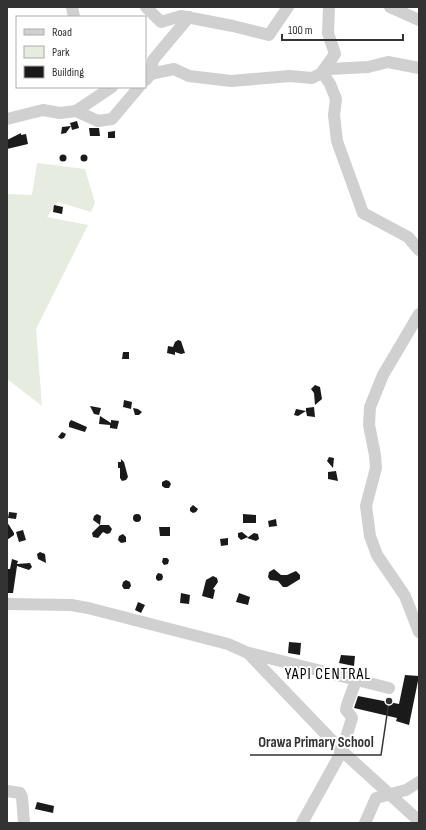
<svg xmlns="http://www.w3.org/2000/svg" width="426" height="830" viewBox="0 0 426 830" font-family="'Sofia Sans Condensed',sans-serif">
<rect width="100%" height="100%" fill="#fff"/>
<path fill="#e6ecdf" d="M37,163l48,6 10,34 -4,9 -33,-10 -11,15 41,8 -52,104 6,77 -35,-27v-185l25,1z"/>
<g fill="#1a1a1a">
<path d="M77,121l2,7 -7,2 -1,-4 -5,7 -5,1 1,-7 9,-1 -1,-3z"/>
<path d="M89,128h10l1,8h-10z"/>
<path d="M115,131v7h-7v-6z"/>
<path d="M21,133v2l5,-1 2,10 -21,5v-9z"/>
<circle cx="84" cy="158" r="3.5"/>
<circle cx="63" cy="158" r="3.5"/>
<path d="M54,205l9,2 -1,7 -9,-2z"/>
<path d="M178,340l3,1 4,12 -4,1 -6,-2v3l-8,-2 1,-7 5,1 2,-5z"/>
<path d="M123,352h6v7h-7z"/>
<path d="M315,385l5,2 2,12 -7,6 -1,-12 -3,-4z"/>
<path d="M124,400l8,2 -1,7 -8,-2z"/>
<path d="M90,406l11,2 -2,7 -5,-1z"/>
<path d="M314,407l1,10 -8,-1 -1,-5 -8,5 -4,-1 2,-6 10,2v-3z"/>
<path d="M133,408l5,1 4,3 -3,3h-4z"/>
<path d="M100,416l11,7v-3l8,1 -2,8 -7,-1v-3l-11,-1z"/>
<path d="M71,420l16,7 -2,5 -16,-5v-4z"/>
<path d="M62,432l4,2 -2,4 -3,1 -3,-2z"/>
<path d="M329,457l5,1 -1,10 -6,-7z"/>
<path d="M121,459l3,3 4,15 -2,3 -4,1 -2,-3v-10h-2v-6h3z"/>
<path d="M336,471l2,10 -10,-2v-7z"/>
<path d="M166,480l3,1 2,3 -2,4h-4l-3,-2v-4z"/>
<path d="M193,505l5,4 -2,3 -3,1 -3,-2v-3z"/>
<path d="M9,512l8,1 -1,6 -8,-1z"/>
<path d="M97,514l4,2 -1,9h9l3,4 -2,4 -3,1 -4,-2 -5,6 -5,-1 -1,-4 8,-8 -7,-5 1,-4z"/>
<path d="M243,514l13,1v8h-13z"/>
<circle cx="137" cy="518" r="4"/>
<path d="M276,519l1,7 -8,1 -1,-6z"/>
<path d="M7,522l7,11v2l-7,5z"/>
<path d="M159,527h11v9h-10z"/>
<path d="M23,530l3,10 -7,2 -3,-10z"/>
<path d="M242,532l6,5 -7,3 -3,-3v-4z"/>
<path d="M254,533l4,1 1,5 -3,2 -9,-3z"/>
<path d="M123,534l3,3v5l-5,1 -3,-3 1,-4z"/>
<path d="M228,538v7l-7,1 -1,-7z"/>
<path d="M40,552l5,2 1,9 -8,-4 -1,-5z"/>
<path d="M163,558h4l2,2 -1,4 -4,1 -2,-3z"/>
<path d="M12,559l6,2 -1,3 13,-1 2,4 -3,3 -12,-4 -4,27h-6v-24h3z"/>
<path d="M274,569l7,6h6l9,-4 4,4v4l-13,8h-4l-5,-6 -8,-1 -2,-3 1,-5z"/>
<path d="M158,573l4,1 1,3 -1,3 -4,1 -2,-2v-3z"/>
<path d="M213,576l4,2 1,4 -5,7 2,1 -2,9 -11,-3 4,-16z"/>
<path d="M126,580l4,2 1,4 -2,3h-5l-2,-3 1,-4z"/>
<path d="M181,593l9,2 -1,9 -9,-1z"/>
<path d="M239,593l11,4 -2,8 -12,-3z"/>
<path d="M138,602l7,3 -4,8 -6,-3z"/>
<path d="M289,642l12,1 -1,12 -12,-2z"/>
<path d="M341,655l14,1 -1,10 -15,-3z"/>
<path d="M405,675l14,1 -10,49 -13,-4 1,-3 -43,-10 4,-12 41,8z"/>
<path d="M37,802l17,4 -1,7 -18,-4z"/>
</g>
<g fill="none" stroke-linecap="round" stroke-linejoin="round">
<g stroke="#d0d0d0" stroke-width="12">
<path d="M72,7l2,10"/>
<path d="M146,7l15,15 20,-6 52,10 36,9 19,-28"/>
<path d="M329,7l-1,26 7,21 -13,18 8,12 6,15 -2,16 3,26 26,72 45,24 11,13"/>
<path d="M390,7l29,13"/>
<path d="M145,75l29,-6 15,7 42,5 59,-5 22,2 18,-9 38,-2 20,-5 31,6"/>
<path d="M146,80l5,-6 2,-14 36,-43"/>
<path d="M76,111l36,-24"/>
<path d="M7,119l36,-9 17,3 16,-2 22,10 14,-2 27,-32"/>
<path d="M419,314l-36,61 -13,32 -1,18 6,30 1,13 -10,38 4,30 7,19 28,41 14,36"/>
<path d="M7,604l64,1 17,3 140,36 20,9 94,98 77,70"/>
<path d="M249,653l140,35"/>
<path d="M7,791l13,2 2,4 2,26"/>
<path d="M302,823l40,-72 10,-33c-1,-3 -4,-5 -6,-8 -1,-2 9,-25 10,-30"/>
<path d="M365,823l11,-25 30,-8 13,-8"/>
</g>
</g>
<g text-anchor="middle" stroke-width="4" stroke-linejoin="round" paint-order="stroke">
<g font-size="16" letter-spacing="1" fill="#000" stroke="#fff">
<text x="328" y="679">YAPI CENTRAL</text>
</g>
</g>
<path fill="none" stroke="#333" stroke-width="1.5" d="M389 701L381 755H250"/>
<circle fill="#333" stroke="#fff" stroke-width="1.5" cx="389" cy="701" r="4"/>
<g font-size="15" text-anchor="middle" font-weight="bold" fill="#333" stroke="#fff" stroke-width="4" stroke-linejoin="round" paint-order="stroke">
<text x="316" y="747">Orawa Primary School</text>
</g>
<rect width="426" height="830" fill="none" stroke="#333333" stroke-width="16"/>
<rect x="16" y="16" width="130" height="72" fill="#ffffff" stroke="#adadad"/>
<rect x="24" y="29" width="20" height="6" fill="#d0d0d0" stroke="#adadad"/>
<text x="52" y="36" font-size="12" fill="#333333">Road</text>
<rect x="24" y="46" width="20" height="12" fill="#e6ecdf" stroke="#adadad"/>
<text x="52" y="56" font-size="12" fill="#333333">Park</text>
<rect x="24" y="66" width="20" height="12" fill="#1a1a1a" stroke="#adadad"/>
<text x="52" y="76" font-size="12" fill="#333333">Building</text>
<path d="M282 34v6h121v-6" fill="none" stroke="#333333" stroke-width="2"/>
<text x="288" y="34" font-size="12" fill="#333333" stroke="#ffffff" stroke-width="3" paint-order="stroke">100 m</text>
</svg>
